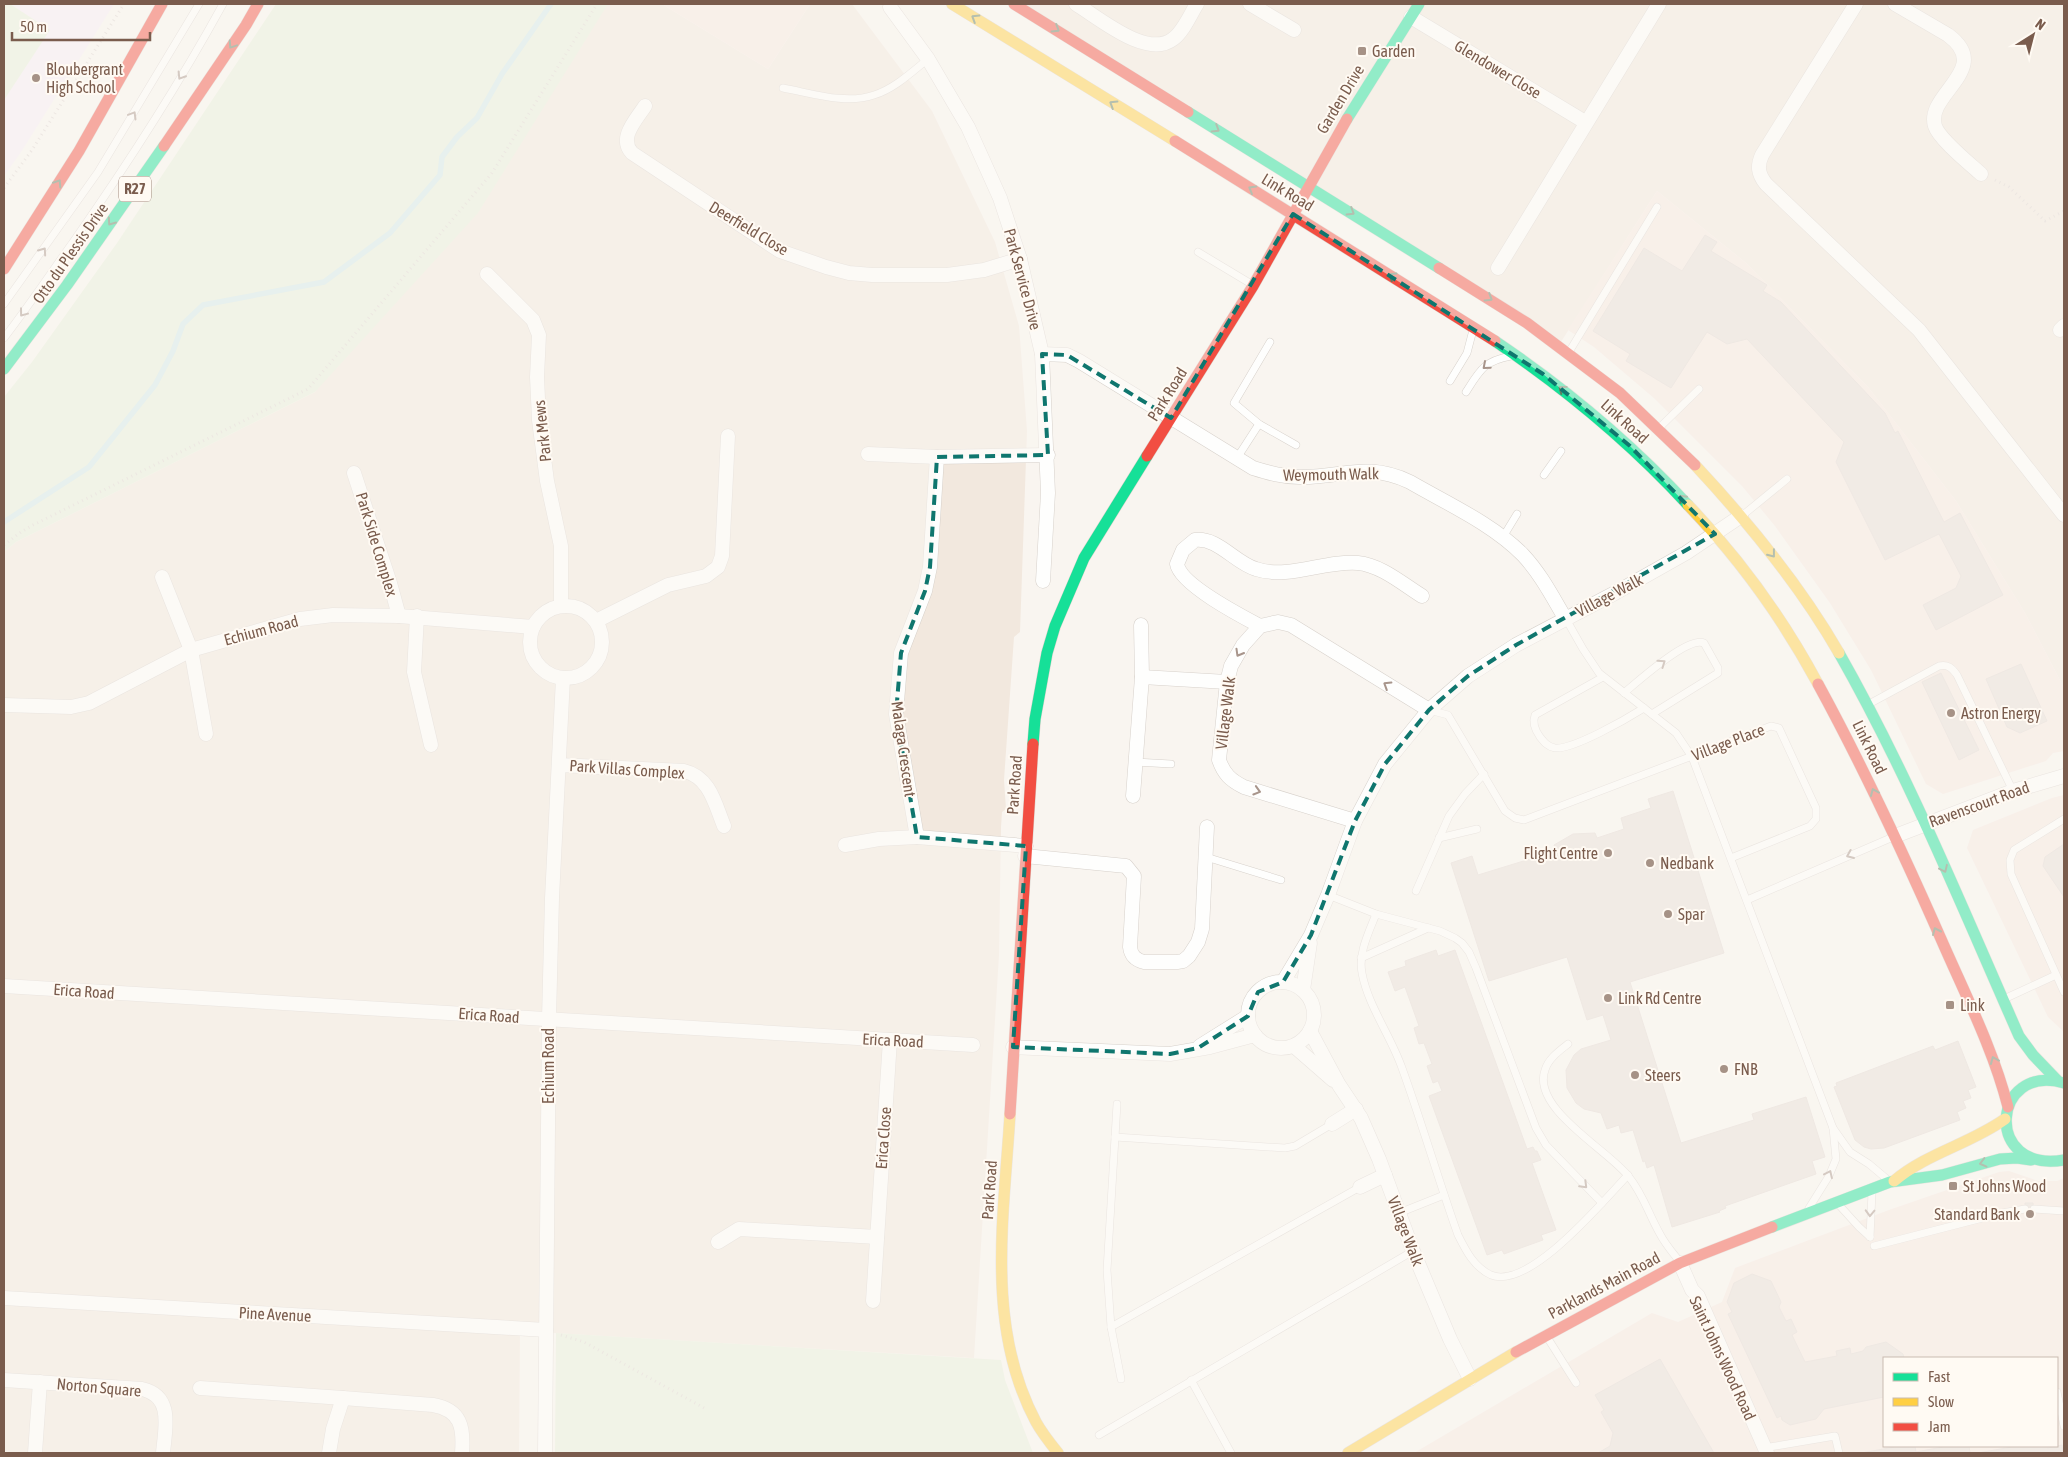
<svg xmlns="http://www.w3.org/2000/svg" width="2068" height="1457" viewBox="0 0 2068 1457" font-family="'Asap Condensed',sans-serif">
<rect width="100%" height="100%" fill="#f9f5f0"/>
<g fill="#f2e8de">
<path d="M608,4h54l106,65 42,-65h42l80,107 63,131 24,84 8,105 -7,201 -6,5 -10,143 2,29 -4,3 -1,15 -2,128 -25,403 -454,-27 -1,122h-515v-901l12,-10 299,-150z"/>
<path d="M1018,4h1046v684l-39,-75 -69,-112 -88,-114 -122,-124 -89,-72 -98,154z"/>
</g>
<g fill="#f6e8e1" fill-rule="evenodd">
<path d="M662,4h148l-42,65z"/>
<path d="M1657,191l89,72 122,124 88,114 69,112 39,75v63l-11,2 -7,8 -103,33 -17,-10 -55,-114 -41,-67 -55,-77 -33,-40 -87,-87 -61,-52 -26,-17z"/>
<path d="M2064,795v237l-16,-15 -81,-169 6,-18 79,-32z"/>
<path d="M2009,1171l29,10h19l7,-3v275h-650l238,-140 26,9 44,-20 13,-34 154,-58 110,-38zM1884,1358h173v88h-173z"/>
</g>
<path fill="#f6eef6" d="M4,4h110l-93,148 -17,24z"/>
<g fill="#e7f0db">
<path d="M4,4h6l40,26 -46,70z"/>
<path d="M276,4h332l-130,209 -163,179 -299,150 -12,10v-155l28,-35 85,-119z"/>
<path d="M556,1333l445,27 4,20 28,73h-478z"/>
</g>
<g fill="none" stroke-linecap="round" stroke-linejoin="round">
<path stroke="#d0e8ea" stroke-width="5.5" d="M4,522l85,-55 66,-82 18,-34 10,-27 20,-19 121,-23 66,-49 50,-58 2,-18 15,-20 20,-19 25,-44 49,-70"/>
</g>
<g fill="#e6ded7" stroke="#e2d8d2">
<path d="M1705,235l12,7 -6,9 56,34 -4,6 18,11 104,111 10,20 3,-2 46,91 16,-9 43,82 -67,35 -13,-25 33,-17 5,-12 -22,-42 -54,26 -49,-98 8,-20 -97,-103 -20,5 -20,-12 -36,56 -45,-27 4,-7 -37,-23 51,-83 38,23z"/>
<path d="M2021,664l26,57 -27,12 -13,-6 -21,-48z"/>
<path d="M1941,673l38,77 -20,10 -37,-78z"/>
<path d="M1673,791l51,162 -94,29 51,161 73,-23 -2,-6 54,-17 19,60 -13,4 4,13 -91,32 1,2 -7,3 1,1 -48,15 -18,-62 -7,3 -2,-7 -2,1 -10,-32 -12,3 -2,-8 -12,4 -6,-16 -17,-4 -8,-6 -9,-15 -1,-18 8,-15 7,-6 30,-9 -8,-25 -16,5 -20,-63 -78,24 -38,-118 21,-7 6,19 78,-24 -2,-6 19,-11 22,-1 2,5 27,-9 -3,-11 30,-10 -3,-9z"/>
<path d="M2064,844v53l-21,-31 2,-9z"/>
<path d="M1436,950l2,6 17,-6 72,199 6,-2 2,4h2l4,9 -9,3 24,67 -15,5 2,5 -39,14 -2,-4 -15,5 -58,-159 13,-5 -4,-10 -5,2 -6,-17 5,-2 -8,-21 -5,1 -5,-16 5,-2 -14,-39 -10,4 -7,-19 18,-6 -1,-5z"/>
<path d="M1958,1041l18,46 -8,3 3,8 -8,3 3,7 -9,4 3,8 -76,28 -13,1 -7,-2 -9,-7 -21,-53 3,-1 -1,-3 97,-37 2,4z"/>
<path d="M2025,1203h8l1,15 -8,1z"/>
<path d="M1752,1274l19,7 10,21 -2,5 7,14 5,-2 6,13 -5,3 13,27 32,-6 -1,-5 14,-3 1,6 12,-3 3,-4 20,-5 17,12 1,4h-20v39l-60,12 -8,10 -26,6 -8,-5 -1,-4 -4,2 -49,-104 4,-2 -5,-10 7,-19z"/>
<path d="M1660,1359l54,94h-116l12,-7 3,-13 -12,-21 3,-2 -9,-15z"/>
<path d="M2062,1445l1,8h-85l39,-7h30v2z"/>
<path d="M1900,1446h15l1,6 32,-6h21l1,7h-109z"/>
</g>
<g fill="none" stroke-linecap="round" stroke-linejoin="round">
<defs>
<g id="lane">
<path d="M783,88c28,5 63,17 91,7 20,-6 38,-23 54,-36"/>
<path d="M1198,252l55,33"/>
<path d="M4,304l94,-132 101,-168"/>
<path d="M4,338c24,-31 46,-64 69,-96 54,-77 105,-156 150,-238"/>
<path d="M1270,342l-36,61 25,21 37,21"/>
<path d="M1569,352l88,-145"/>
<path d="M1450,381l17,-28 6,-23"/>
<path d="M1466,392c14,-22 18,-31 45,-36"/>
<path d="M1659,428l40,-39"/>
<path d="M1237,458l22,-34"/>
<path d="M1544,475l17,-24"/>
<path d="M1743,515l44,-36"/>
<path d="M1503,537l14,-23"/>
<path d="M1566,619l17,30 16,24 77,60 16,24 141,371 3,31 -7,17 -20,32"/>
<path d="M1603,677l-68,38c-3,8 0,15 5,22 4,5 8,10 15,11 18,2 73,-30 89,-40"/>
<path d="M1624,693c13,-11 64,-57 80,-50l14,25v5l-66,41"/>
<path d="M1869,704l70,-38c9,-2 13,2 18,9l56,116"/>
<path d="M1429,710l19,5 57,96 10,7 9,2 247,-94 8,2 37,80v11l-6,7 -79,32"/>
<path d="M1135,762l36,2"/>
<path d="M2064,819l-50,31 -4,10 1,14 53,118"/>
<path d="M1439,838l38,-9"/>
<path d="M1206,857l75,23"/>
<path d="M1416,891l33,-75 16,-22 19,-20"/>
<path d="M1328,895l48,19 64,17 15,7 7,5 7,9 7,16 60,160 10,17 56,58"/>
<path d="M1747,900l146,-63"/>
<path d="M1376,914c-7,18 -18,39 -14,59 6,33 29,63 40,95 20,55 36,111 56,167 8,16 16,32 33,40 38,16 113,-75 137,-100"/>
<path d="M1361,958l67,-30"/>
<path d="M2004,999l52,-24"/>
<path d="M1568,1044c-9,7 -20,15 -23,26 -14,39 65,81 84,107 14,17 20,38 31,57 5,10 13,19 20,28"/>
<path d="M1833,1128l17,24 19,12 19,16"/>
<path d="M1115,1137l170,11 10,-2 37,-22"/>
<path d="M1839,1205l20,22 11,10"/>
<path d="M2034,1209l30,2"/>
<path d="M1399,1213l45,-18"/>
<path d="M1870,1237l2,-45"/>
<path d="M1874,1246l128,-33 23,-4"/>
<path d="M1111,1327l-4,-57 10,-166"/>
<path d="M1547,1337l29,46"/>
<path d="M1121,1379l-10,-52 249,-140"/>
<path d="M1191,1380l40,73"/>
<path d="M2057,1392l7,34"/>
<path d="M1099,1435l314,-184"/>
<path d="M1764,1448l71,-12 4,17"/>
</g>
<g id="street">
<path d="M1076,4c23,14 71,55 97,35 10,-7 17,-24 24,-35"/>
<path d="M1250,4l44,26"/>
<path d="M1856,4l-94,151c-5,11 -4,19 4,29l153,146 145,185"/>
<path d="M1895,4l53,31c46,34 -23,59 -13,91 4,13 35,38 46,48"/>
<path d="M890,7l38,52 40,68 32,71 20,61 22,95 6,139 -5,88"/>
<path d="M1411,17l174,105"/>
<path d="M645,106c-9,14 -27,32 -13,47l148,98 46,16 23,6 23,2h75l37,-5 36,-11"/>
<path d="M1498,268l161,-264"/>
<path d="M487,274l46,46 6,15 -2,42 2,43 8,61 14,65v60"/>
<path d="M2060,330l4,-4"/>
<path d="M1042,354l25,1 12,6 174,107c16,5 30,9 46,9 44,1 66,-16 111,5 36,21 83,42 113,73 17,18 29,41 42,63"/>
<path d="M868,454l69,3"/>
<path d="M354,473l36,110 9,33"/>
<path d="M162,577l29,73 15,84"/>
<circle cx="566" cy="642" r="36"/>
<path d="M417,616l-3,56 17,73"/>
<path d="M596,621l72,-36 38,-9 12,-9 4,-11 6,-120"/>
<path d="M1260,626c-19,-10 -80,-42 -83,-62l6,-14 12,-10c23,-3 40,23 61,29 33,11 69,-9 102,-6 23,2 46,22 64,33"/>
<path d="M1142,677l85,5"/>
<path d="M4,705l67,2 18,-4 102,-53 109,-31 33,-4 66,1 134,11"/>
<path d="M559,765l125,6c26,6 31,33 40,55"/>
<path d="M1133,796l9,-119 -1,-52"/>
<path d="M1355,821l-111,-34c-14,-7 -20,-13 -25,-27l8,-78 4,-16 12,-21 17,-19 18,-4 13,3 138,85"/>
<path d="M1895,836l118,-45 51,-15"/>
<path d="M845,845l34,-6 38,-2"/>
<path d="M1026,846l-109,-9 -21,-123 5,-61 24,-62 5,-24 7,-110 111,-2"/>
<path d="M1025,856l101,10 8,10 -4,71c1,9 6,13 14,15h33l6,-1 6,-5 9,-14 4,-13 5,-102"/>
<path d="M1283,982l28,-47 17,-40 27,-74 30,-57 44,-54 39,-34 48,-31 99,-52 71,-40 55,-37"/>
<circle cx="1281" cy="1015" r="33"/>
<path d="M4,986l969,59"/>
<path d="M1303,990l7,-47"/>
<path d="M1310,1031l29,54 22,33 18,41 34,92 37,88 20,40"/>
<path d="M1200,1046l48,-30"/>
<path d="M1294,1046l39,34"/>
<path d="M1013,1047l157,7 40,-7 45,-12"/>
<path d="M1332,1124l24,-15"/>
<path d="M1360,1187l25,-12"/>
<path d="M718,1242l21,-13 138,8"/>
<path d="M1680,1263l12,27 6,6 69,157"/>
<path d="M4,1298l542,32"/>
<path d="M873,1301l17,-261"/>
<path d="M4,1380l138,9c32,7 23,40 21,64"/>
<path d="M200,1388l143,10"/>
<path d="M35,1453l5,-71"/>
<path d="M329,1453l4,-24 10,-31 90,7c28,5 31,22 29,48"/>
<path d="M545,1453l4,-434 3,-121 11,-220"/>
</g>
<g id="fast">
<path d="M1188,112l251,156"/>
<path d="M1347,119l72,-115"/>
<path d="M1495,341c71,48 135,101 193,164"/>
<path d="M4,369l63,-84 97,-139"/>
<path d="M1839,653c70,123 123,254 180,383l14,19 24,25"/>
<path d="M1033,744l2,-25 12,-66 8,-27 29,-68 63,-102"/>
<path d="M2064,1083c-73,-21 -81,91 0,77"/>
<path d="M1772,1227l118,-45 52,-7 58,-16 17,-1 14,2"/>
</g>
<g id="slow">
<path d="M952,4l223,137"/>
<path d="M1695,465c54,58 105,120 144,188"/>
<path d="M1688,505c51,53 95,114 130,179"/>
<path d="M1010,1114c-6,102 -25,213 26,308 6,11 14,21 22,31"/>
<path d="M1894,1181c33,-28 76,-37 111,-62"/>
<path d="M1348,1453l168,-101"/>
</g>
<g id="jam">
<path d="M1014,4l174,108"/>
<path d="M1175,141l320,200"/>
<path d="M164,146l82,-121 12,-21"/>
<path d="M1439,268l88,55 93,70 75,72"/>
<path d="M4,269l75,-118 83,-147"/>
<path d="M1147,456l106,-170 94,-167"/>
<path d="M1818,684c47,86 88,175 127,264 23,52 49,104 63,159"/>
<path d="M1010,1114l23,-370"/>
<path d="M1516,1352l164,-89 92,-36"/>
</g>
</defs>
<use href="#lane" stroke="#d7d1cb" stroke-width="8"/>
<use href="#street" stroke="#d7d1cb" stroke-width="15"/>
<use href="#fast" stroke="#d9d2cb" stroke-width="12"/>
<use href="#slow" stroke="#d9d2cb" stroke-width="12"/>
<use href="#jam" stroke="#d9d2cb" stroke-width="12"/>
<g stroke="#dcd5d0" stroke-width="3" stroke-dasharray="1 4" stroke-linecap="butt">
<path d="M1995,180l14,7 36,34 19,-10"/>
<path d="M4,188l28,-38 92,-146"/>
<path d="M4,545l17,-13 12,-7 275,-136 184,-216 105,-169"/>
<path d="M561,1335l23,7 122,67"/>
</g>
<use href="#lane" stroke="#fefefd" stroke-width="7"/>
<use href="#street" stroke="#fefefd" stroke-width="14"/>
<use href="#fast" stroke="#16e098" stroke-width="11"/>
<use href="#slow" stroke="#ffcf43" stroke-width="11"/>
<use href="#jam" stroke="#f24e42" stroke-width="11"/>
</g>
<defs><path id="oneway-chevron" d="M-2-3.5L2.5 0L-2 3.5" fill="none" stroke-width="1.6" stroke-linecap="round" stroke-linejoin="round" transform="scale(1.25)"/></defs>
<g stroke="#617d60">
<use href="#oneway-chevron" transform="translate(975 18) rotate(-148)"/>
<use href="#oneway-chevron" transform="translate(1056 29) rotate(32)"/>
<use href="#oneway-chevron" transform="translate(232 45) rotate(124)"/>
<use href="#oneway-chevron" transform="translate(1113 104) rotate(-148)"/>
<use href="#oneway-chevron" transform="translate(1216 129) rotate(32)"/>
<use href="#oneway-chevron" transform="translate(58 183) rotate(-57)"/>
<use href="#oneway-chevron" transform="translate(1252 189) rotate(-150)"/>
<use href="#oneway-chevron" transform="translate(1351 212) rotate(32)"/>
<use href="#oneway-chevron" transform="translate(111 222) rotate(125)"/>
<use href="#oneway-chevron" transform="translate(1392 276) rotate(-148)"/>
<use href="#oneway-chevron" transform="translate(1489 298) rotate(32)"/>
<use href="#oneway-chevron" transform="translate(1562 389) rotate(-142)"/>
<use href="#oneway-chevron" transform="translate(1682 498) rotate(-133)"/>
<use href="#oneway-chevron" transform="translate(1772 554) rotate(52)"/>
<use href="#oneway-chevron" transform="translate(1874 792) rotate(-113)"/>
<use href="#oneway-chevron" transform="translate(1944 869) rotate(65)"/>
<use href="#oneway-chevron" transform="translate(1936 931) rotate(-114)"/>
<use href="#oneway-chevron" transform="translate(1994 1060) rotate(-113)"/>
<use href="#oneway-chevron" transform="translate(1983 1163) rotate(166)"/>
</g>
<g stroke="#a8958b">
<use href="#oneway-chevron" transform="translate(181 76) rotate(122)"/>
<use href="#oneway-chevron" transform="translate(133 115) rotate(-59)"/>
<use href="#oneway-chevron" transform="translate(43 251) rotate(-55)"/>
<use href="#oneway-chevron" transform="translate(23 313) rotate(127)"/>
<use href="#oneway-chevron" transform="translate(1486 366) rotate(139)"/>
<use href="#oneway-chevron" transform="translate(1239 653) rotate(120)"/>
<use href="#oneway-chevron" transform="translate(1662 663) rotate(-35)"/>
<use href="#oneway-chevron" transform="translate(1387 685) rotate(-148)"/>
<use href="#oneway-chevron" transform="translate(1257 791) rotate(17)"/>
<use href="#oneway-chevron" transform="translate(1850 855) rotate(157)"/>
<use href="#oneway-chevron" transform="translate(1829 1174) rotate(-65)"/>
<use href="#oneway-chevron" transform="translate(1584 1185) rotate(45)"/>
<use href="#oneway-chevron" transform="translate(1870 1213) rotate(92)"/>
</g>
<path d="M0 0H2068V1457H0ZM1293,214l250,160 87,72 85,88 -199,111 -48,31 -39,34 -44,54 -30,57 -44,114 -28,47 -25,10 -10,24 -50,32 -28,6 -157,-7 13,-201 -109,-9 -21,-123 5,-61 24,-62 5,-24 7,-110 111,-2 -6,-101 25,1 104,63z" fill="#f9f5f0" fill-opacity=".55" fill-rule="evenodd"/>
<path fill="none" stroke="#0f766e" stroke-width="4" stroke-dasharray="10 6" stroke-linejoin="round" d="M1293,214l250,160 87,72 85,88 -199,111 -48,31 -39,34 -44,54 -30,57 -44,114 -28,47 -25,10 -10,24 -50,32 -28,6 -157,-7 13,-201 -109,-9 -21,-123 5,-61 24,-62 5,-24 7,-110 111,-2 -6,-101 25,1 104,63z"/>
<g fill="#a69286" stroke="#fffaf3" stroke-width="2">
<rect x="1357" y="46" width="10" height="10" rx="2.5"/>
<circle cx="36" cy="78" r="5"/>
<circle cx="1951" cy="713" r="5"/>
<circle cx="1608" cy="853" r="5"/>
<circle cx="1650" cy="863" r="5"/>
<circle cx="1668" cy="914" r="5"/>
<circle cx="1608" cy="998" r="5"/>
<rect x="1945" y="1000" width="10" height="10" rx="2.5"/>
<circle cx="1724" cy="1069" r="5"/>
<circle cx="1635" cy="1075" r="5"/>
<rect x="1948" y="1181" width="10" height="10" rx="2.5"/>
<circle cx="2030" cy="1214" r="5"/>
</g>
<g text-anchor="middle" stroke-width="4" stroke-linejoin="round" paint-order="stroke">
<rect fill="#fffaf3" stroke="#a28b7f" stroke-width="1" x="119" y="176.5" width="32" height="25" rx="4"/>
<g font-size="15" font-weight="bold" fill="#7a5c4d">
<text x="135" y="194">R27</text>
</g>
<g font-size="16" fill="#7a5c4d" stroke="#fffaf3" text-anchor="start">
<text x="1372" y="57">Garden</text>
<text x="46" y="75">Bloubergrant<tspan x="46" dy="18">High School</tspan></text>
<text x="1961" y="719">Astron Energy</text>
<text x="1598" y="859" text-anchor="end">Flight Centre</text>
<text x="1660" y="869">Nedbank</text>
<text x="1678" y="920">Spar</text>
<text x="1618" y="1004">Link Rd Centre</text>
<text x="1960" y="1011">Link</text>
<text x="1734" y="1075">FNB</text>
<text x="1645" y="1081">Steers</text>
<text x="1963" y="1192">St Johns Wood</text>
<text x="2020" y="1220" text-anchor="end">Standard Bank</text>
</g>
<g font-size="16" fill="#7a5c4d" stroke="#fffaf3">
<text transform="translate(1498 69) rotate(31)" y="6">Glendower Close</text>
<text transform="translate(1340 99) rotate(-59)" y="6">Garden Drive</text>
<text transform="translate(1288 192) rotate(31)" y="6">Link Road</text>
<text transform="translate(749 228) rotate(31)" y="6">Deerfield Close</text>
<text transform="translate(70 253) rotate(-55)" y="6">Otto du Plessis Drive</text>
<text transform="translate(1023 279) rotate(75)" y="6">Park Service Drive</text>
<text transform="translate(1167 394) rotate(-58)" y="6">Park Road</text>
<text transform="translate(1625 421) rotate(42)" y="6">Link Road</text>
<text transform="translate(542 431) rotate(-96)" y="6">Park Mews</text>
<text transform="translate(1331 474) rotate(-1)" y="6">Weymouth Walk</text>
<text transform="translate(377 544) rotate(73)" y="6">Park Side Complex</text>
<text transform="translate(1609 595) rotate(-28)" y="6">Village Walk</text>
<text transform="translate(261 630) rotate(-15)" y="6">Echium Road</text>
<text transform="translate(1225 713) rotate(-83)" y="6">Village Walk</text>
<text transform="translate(1728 742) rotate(-21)" y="6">Village Place</text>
<text transform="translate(1870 747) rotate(64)" y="6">Link Road</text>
<text transform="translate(904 749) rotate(82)" y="6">Malaga Crescent</text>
<text transform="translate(627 769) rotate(4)" y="6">Park Villas Complex</text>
<text transform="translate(1014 785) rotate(-86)" y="6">Park Road</text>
<text transform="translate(1979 804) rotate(-20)" y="6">Ravenscourt Road</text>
<text transform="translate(84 991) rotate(4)" y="6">Erica Road</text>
<text transform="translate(489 1015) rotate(4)" y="6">Erica Road</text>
<text transform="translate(893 1040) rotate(3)" y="6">Erica Road</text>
<text transform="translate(548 1066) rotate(-90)" y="6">Echium Road</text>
<text transform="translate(883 1138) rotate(-86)" y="6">Erica Close</text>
<text transform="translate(989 1190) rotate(-86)" y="6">Park Road</text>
<text transform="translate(1406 1231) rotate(69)" y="6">Village Walk</text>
<text transform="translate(1604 1285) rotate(-28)" y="6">Parklands Main Road</text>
<text transform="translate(275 1314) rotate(3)" y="6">Pine Avenue</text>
<text transform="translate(1723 1358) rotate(65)" y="6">Saint Johns Wood Road</text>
<text transform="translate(99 1387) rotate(5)" y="6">Norton Square</text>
</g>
</g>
<rect width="2068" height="1457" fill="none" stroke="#7a5c4d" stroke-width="10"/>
<rect x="1883" y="1357" width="175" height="90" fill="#fffaf3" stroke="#cabbb1"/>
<rect x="1893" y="1373" width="25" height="8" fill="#16e098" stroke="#cabbb1"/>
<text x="1928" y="1382" font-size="15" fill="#7a5c4d">Fast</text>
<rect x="1893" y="1398" width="25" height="8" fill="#ffcf43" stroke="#cabbb1"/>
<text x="1928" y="1407" font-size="15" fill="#7a5c4d">Slow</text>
<rect x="1893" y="1423" width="25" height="8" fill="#f24e42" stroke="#cabbb1"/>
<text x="1928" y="1432" font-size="15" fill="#7a5c4d">Jam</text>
<g transform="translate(2033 35) rotate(36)" stroke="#fffaf3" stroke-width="4" paint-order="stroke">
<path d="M0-4L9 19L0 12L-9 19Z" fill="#7a5c4d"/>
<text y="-8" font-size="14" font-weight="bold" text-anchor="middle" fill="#7a5c4d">N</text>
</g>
<path d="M12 32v8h138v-8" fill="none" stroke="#7a5c4d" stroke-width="2.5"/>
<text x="20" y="32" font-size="15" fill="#7a5c4d" stroke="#fffaf3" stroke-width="4" paint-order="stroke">50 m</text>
</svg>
